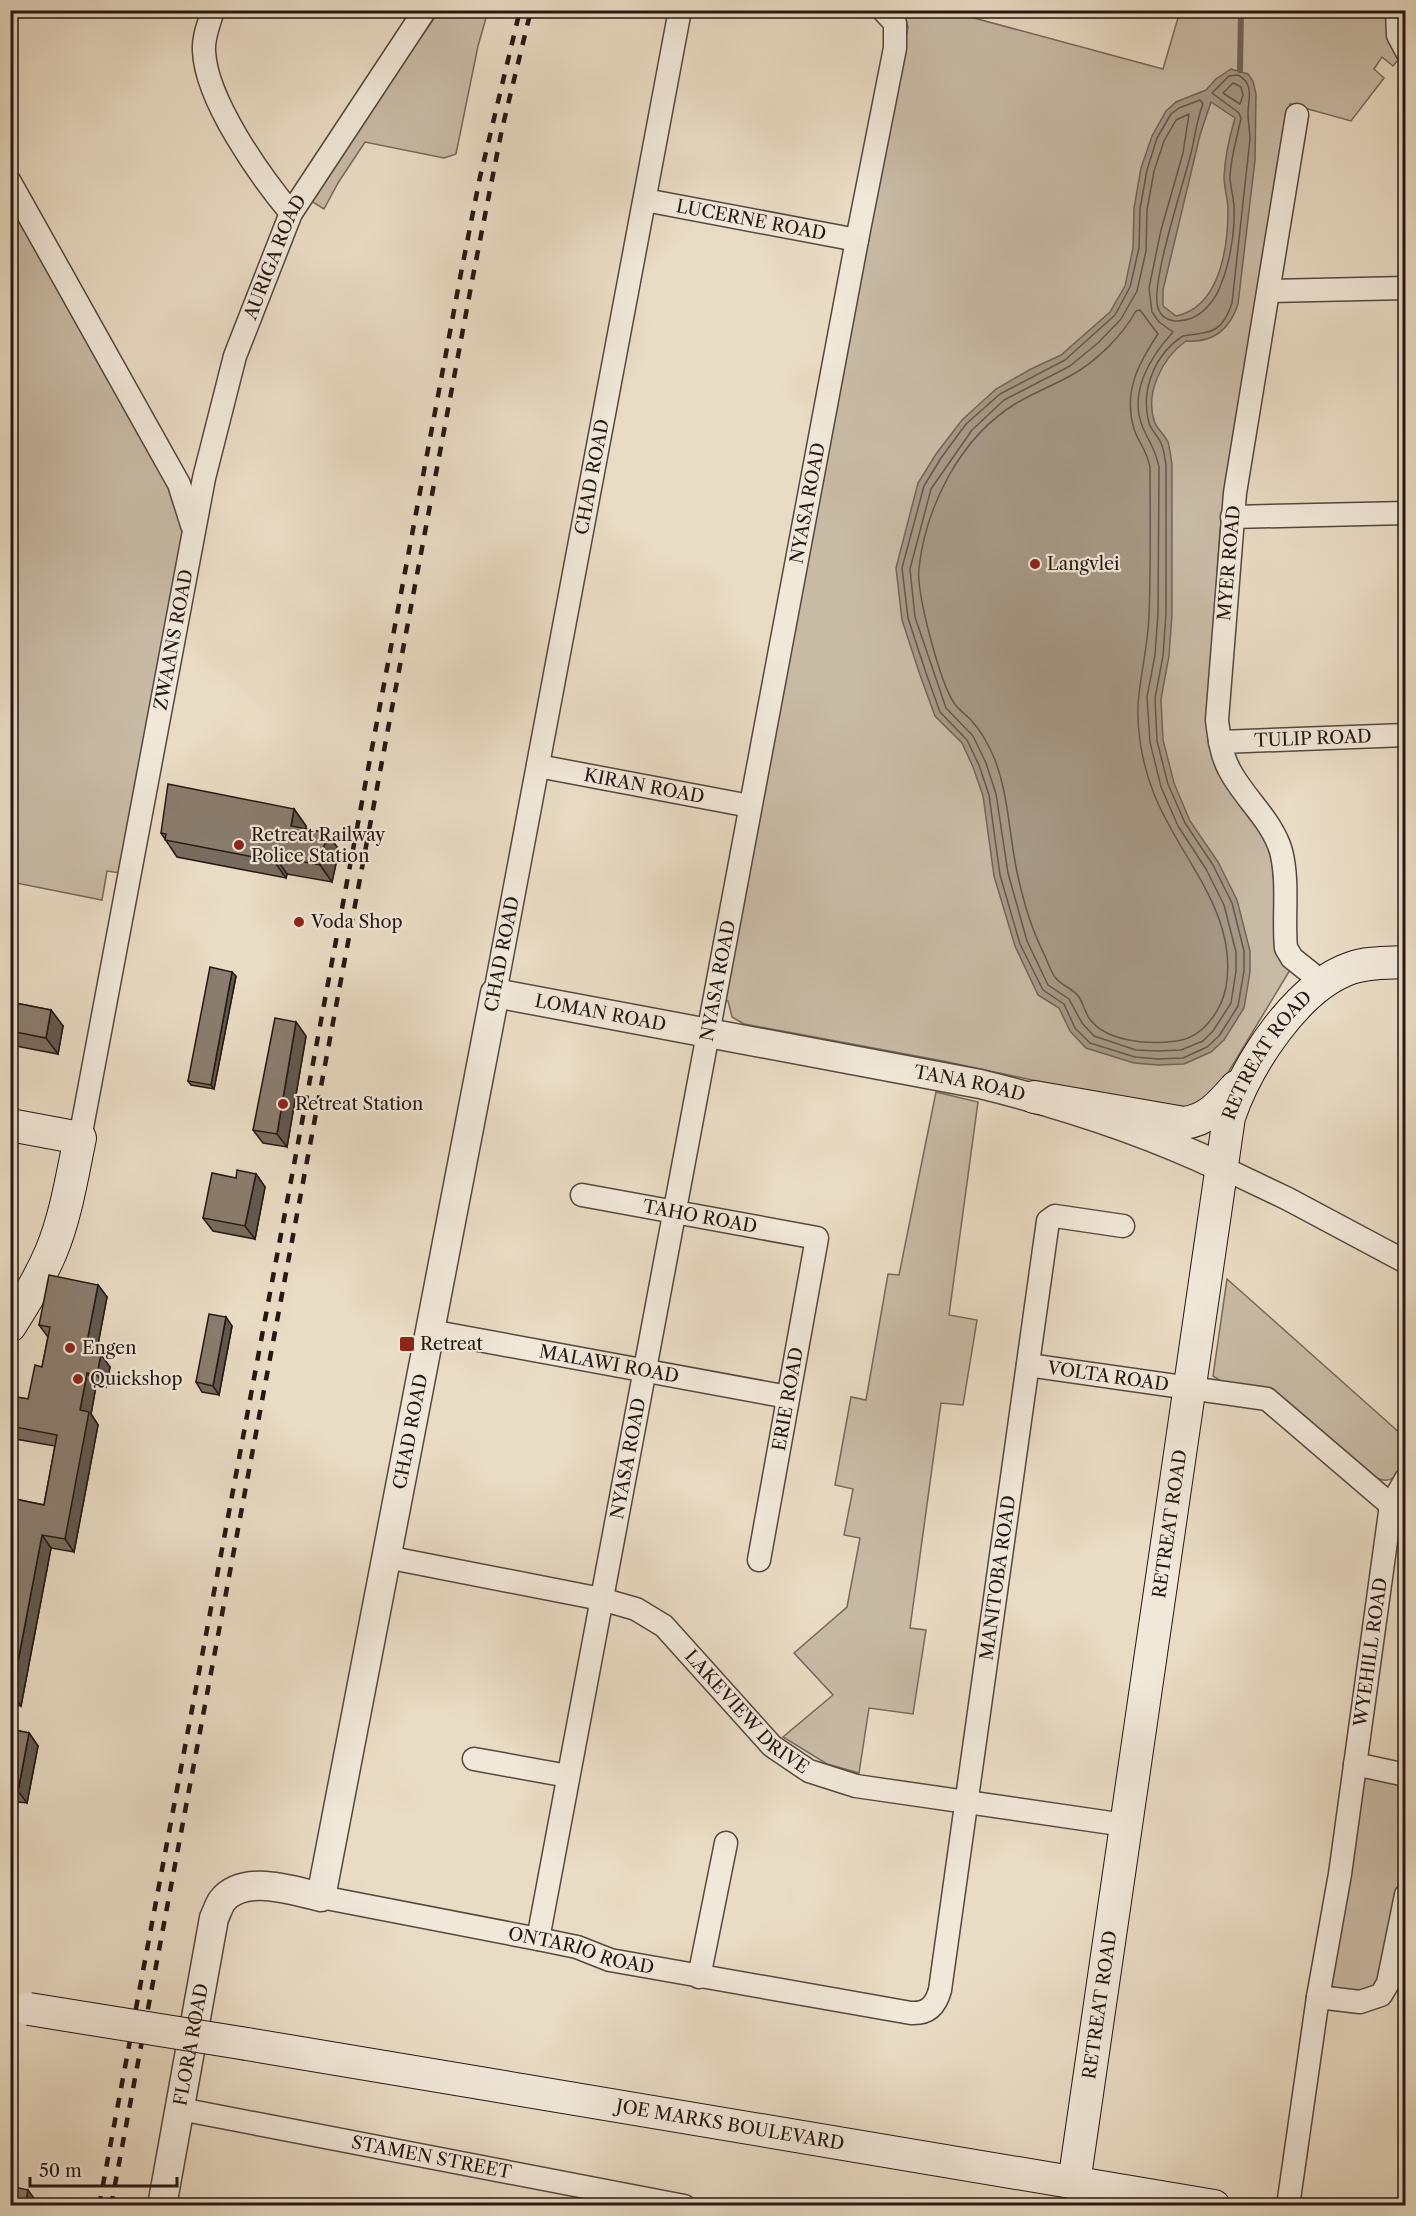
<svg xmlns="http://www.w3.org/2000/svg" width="1416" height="2216" viewBox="0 0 1416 2216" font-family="'Libre Caslon Text',serif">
<rect width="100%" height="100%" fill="#e9dcc4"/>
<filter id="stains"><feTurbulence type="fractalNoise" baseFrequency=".00333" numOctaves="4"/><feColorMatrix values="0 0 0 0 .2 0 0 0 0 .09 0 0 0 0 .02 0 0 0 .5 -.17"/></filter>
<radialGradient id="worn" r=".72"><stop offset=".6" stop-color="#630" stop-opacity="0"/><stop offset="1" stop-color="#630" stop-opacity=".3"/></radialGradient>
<g fill="#c8bba6" stroke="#76695c" stroke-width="1.5">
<path d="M439,11h49l-10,35 -22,108 -12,4 -79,-16 -27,41 -14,26 -13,-8 11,-20z"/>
<path d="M903,11h45l215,58 17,-58h207l1,28 10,21 -5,6 -11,-9 -8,12 10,9 -33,43 -61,-17 -70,426 -13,198 5,28 57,90 21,124 -64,106 -27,30 -31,3 -225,-48 -199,-37 -12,-7 -4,-16 -5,-1 185,-973z"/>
<path d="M10,205l158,281 13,28 3,26 -64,333 -13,-2 -5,29 -91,-18z"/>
<path d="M936,1092l42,10 -29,213 28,5 -14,85 -22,-2 -31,225 16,2 -13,84 -44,-6 -10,65 -32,-9 -44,-27 50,-42 -39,-42 53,-46 13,-69 -16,-3 9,-46 -18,-4 16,-88 15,3 22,-126 11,1z"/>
<path d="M1227,1279l174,155 4,-4c0,19 1,60 -29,48l-163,-102z"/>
<path d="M1357,1766l49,12 -1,116 -19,89 -66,19z"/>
</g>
<path fill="#a69987" stroke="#726558" stroke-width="1.5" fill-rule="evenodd" d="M1231,69l17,5 5,7 3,13 -1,66 -17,144c-8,25 -25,39 -52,37 -24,17 -42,53 -31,82 3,7 10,12 13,19 2,7 3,16 4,23v149l-3,42 -8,43 2,41 11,43 16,38 28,41 19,38 13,51v21l-6,36 -20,32 -13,12 -27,12 -26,1 -24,-2 -48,-15 -16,-17 -11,-23 -21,-13 -23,-49 -21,-70 -11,-80 -10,-29 -11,-24 -27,-27 -15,-41 -18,-55 -6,-52 22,-85 18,-29 26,-34 34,-31 35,-20 30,-14 49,-43 15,-26 8,-38 1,-40 7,-40 11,-32 14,-25 10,-9 30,-12 10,-11zM1211,102l24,16c-6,20 -10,39 -11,59 0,11 4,22 4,32 0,39 -8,98 -52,107l-13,-10v-16l37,-155z"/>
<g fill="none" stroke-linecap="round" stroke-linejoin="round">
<g stroke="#65584c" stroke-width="1.5">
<path d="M1238,75c17,9 10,24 10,39 0,9 2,17 2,25l-18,164c-10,31 -22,29 -49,33 -28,18 -43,54 -34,87 2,7 9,13 12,20 3,6 4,16 5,23v147l-3,43 -8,42 2,43 11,43 17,39 28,42 19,38 12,48v20l-6,35 -19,30 -12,11 -24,11 -25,1 -23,-2 -45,-14 -15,-15 -11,-24 -21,-14 -23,-46 -20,-69 -11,-80 -10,-30 -12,-25 -27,-28 -14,-39 -18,-55 -6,-50 22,-82 17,-28 25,-34 34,-30 65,-34 50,-45 15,-28 9,-39 1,-39 7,-39 10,-32 14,-24 8,-6 21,-8 3,4c-7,17 -8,35 -13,53 -7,28 -40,128 -32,151 5,15 21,15 34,10 13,-5 25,-21 29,-34 9,-21 14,-53 13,-76 0,-10 -4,-21 -4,-32 1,-20 7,-38 11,-58l-2,-5 -27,-20 17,-17z"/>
<path d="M1233,83l8,4 2,8 -3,9 -17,-11z"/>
<path d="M1189,114l-6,39 -22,77 -12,58 3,24 7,10 14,10c-23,25 -45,61 -30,96 7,16 12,20 16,39l-1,146 -3,42 -8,42 3,45 11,45 17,39 28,43 18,36 12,47v19l-5,32 -18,28 -10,10 -22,9 -23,1 -22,-1 -42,-14 -12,-13 -13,-24 -21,-14 -21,-44 -19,-68 -12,-79 -10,-31 -13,-27 -27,-28 -31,-91 -5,-48 21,-80 41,-59 32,-30 66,-34 28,-23 23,-24 16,-28 9,-40 1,-41 7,-39 10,-30 12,-21z"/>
<path d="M1140,310l18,24c-20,30 -35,58 -24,95 5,15 12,19 16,38 0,50 1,100 -1,149 -1,27 -7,51 -10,78 -4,31 3,70 15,100 25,64 85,118 72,193 -5,25 -24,51 -50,54 -26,4 -71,1 -87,-23 -4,-6 -6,-15 -10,-21 -6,-9 -18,-11 -24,-20 -4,-5 -7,-14 -10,-21 -14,-27 -23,-59 -29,-89 -7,-36 -8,-73 -21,-107 -6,-15 -13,-28 -24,-40 -5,-5 -13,-11 -17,-17 -14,-21 -38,-110 -35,-135 7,-62 41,-130 96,-164 18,-11 37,-18 55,-28 26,-14 52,-40 66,-65z"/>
</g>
<path stroke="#726558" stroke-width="6" d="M1240,70l1,-60"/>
<defs>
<g id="minor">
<path d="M213,10c-4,14 -10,27 -9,41 2,49 56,125 87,162"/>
<path d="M1397,10l1,25 8,15"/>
<path d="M1297,115l-62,378 -18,227c2,16 4,34 12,49 14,28 43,51 52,82 8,31 2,66 5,97l6,10 30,24"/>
<path d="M10,182l169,302 13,41"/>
<path id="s1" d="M645,200l212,40"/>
<path d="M1269,291l137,-3"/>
<path d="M1232,517l174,-4"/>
<path id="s2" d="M1220,742l186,-7"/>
<path id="s3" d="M538,766l212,40"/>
<path id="s4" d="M495,993l185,-983"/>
<path id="s5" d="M80,1138l124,-660 31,-122 56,-143 134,-203"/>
<path d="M1221,1167l67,32 118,63"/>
<path id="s6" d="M582,1195l235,43 -58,322"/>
<path id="s7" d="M430,1331l358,66"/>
<path id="s8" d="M1028,1365l239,34 139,119"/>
<path id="s9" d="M386,1557l215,42 35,10 28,17 108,120 37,25 47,15 269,39"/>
<path d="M474,1759l94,17"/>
<path d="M1355,1764l51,11"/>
<path id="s10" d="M321,1897l217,42 39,8 33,13 301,53c17,1 25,-8 29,-23l108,-769 7,-5 68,10"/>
<path id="s11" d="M538,1939l319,-1699 38,-192v-25l-12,-13"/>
<path d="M699,1977l27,-134"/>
<path d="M1318,1997l42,5 21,-7 7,-12 18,-88"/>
<path id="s12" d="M180,2109l504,97"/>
<path id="s13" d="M1288,2206l30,-209 22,-123 51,-369 15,-26"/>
</g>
<g id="tertiary">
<path id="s14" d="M162,2206l52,-288c3,-6 5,-13 8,-17 22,-28 71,-10 99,-4l174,-904 485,91c82,20 165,47 241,83"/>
</g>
<g id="secondary">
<path d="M1034,1097l150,26c24,-3 37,-19 52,-36"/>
<path d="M10,1125l70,13c-8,38 -14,78 -29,114 -11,26 -26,50 -41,74"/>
<path id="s15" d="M247,2044l967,162"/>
<path id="s16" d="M1074,2183l155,-1066c18,-52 67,-130 122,-149 17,-6 37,-5 55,-6"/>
</g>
</defs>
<use href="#minor" stroke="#55483e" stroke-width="25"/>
<use href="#tertiary" stroke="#55483e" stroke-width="31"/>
<use href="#secondary" stroke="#241712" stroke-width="34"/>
<use href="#minor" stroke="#f1e8d9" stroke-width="22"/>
<use href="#tertiary" stroke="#f1e8d9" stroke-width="28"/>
<use href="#secondary" stroke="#f1e8d9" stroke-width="32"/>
<g stroke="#241712" stroke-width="4.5" stroke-dasharray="10 10" stroke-linecap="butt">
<path d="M99,2206l362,-1933 19,-96 40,-167"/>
<path d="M111,2206l362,-1930 29,-147 29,-119"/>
</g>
<defs>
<path id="secondary-bridge" d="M29,2009l218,35"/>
</defs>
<use href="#secondary-bridge" stroke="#241712" stroke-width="34" stroke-linecap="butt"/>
<use href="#secondary-bridge" stroke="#f1e8d9" stroke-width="32"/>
</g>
<g fill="#776c5f" stroke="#241712" stroke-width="1.5">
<path d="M294,809l12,17v3l21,4 12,17 -7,32 -45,-8 -1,4 -109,-21 -16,-24z"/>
<path d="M236,976l-22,113 -23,-4 -3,-4z"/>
<path d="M10,1002l41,8 12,16 -5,28 -48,-9z"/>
<path d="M306,1036l-19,111 -24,-4 -10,-13z"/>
<path d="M256,1174l9,13 -10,52 -42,-8 -10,-13 33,-40z"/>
<path d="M98,1285l9,12 -11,57 14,13 -4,20 -10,-1 -5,28 7,11 -24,127 -23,-4 -30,158 -11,-2v-206l34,7 11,-59 -45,-8v-42l18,3 14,-32 6,-30 -9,-12z"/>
<path d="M232,1326l-13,69 -17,-3 -6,-10z"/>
<path d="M10,1729l19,4 9,13 -11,57 -17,-2z"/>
</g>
<g fill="#61584e" stroke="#241712" stroke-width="1.5">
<path d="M294,809l12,17 -3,17 -12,-17z"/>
<path d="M327,833l12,17 -7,32 -12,-17z"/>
<path d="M275,856l12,18 -1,4 -12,-17z"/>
<path d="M232,972l4,4 -22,113 -3,-4z"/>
<path d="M51,1010l12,16 -5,28 -12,-16z"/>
<path d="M296,1022l10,14 -19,111 -10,-13z"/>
<path d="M256,1174l9,13 -10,52 -10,-13z"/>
<path d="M98,1285l9,12 -13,68 -9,-13z"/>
<path d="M226,1317l6,9 -13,69 -6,-9z"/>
<path d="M101,1354l9,13 -4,20 -9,-12z"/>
<path d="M87,1373l9,13 -5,28 7,11 -24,127 -9,-13 15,-129z"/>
<path d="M42,1535l9,13 -30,158 -9,-13z"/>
<path d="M29,1733l9,13 -11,57 -9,-12z"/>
<path d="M28,2190l11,15h-14z"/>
</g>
<g fill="#8a7d6f" stroke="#241712" stroke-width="1.5">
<path d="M168,784l126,25 -3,17 36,7 -7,32 -45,-9 -1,5 -109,-21 1,-6 -5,-1z"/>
<path d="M210,967l22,5 -21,113 -23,-4z"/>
<path d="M10,1002l41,8 -5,28 -36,-7z"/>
<path d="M275,1018l21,4 -19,112 -24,-4z"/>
<path d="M237,1170l19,4 -11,52 -42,-8 9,-45 24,5z"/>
<path d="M49,1275l49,10 -13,67 16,2 -4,21 -10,-2 -7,37 9,2 -24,127 -23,-4 -30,158h-2v-195l34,7 13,-70 -47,-9v-30l18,3 7,-34 7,2 8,-40 -11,-2z"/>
<path d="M209,1314l17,3 -13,69 -17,-4z"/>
<path d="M10,1729l19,4 -11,58 -8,-2z"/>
<path d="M10,2186l18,4 -3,15h-15z"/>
</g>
<g fill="#8f2418" stroke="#f1e8d9" stroke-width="2">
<circle cx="1035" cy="564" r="6"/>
<circle cx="239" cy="845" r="6"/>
<circle cx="299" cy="922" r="6"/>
<circle cx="283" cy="1104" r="6"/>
<rect x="399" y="1336" width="16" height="16" rx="3"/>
<circle cx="70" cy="1348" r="6"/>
<circle cx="78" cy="1379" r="6"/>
</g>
<g text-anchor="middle" stroke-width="4.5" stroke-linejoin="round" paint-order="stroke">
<g font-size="18" fill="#241712" stroke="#f1e8d9">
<text dy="6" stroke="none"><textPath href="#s1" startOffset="108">LUCERNE ROAD</textPath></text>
<text dy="6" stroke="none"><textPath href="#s5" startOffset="904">AURIGA ROAD</textPath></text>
<text dy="6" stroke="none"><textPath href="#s4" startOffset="525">CHAD ROAD</textPath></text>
<text dy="6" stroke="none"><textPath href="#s11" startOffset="1461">NYASA ROAD</textPath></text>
<text transform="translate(1229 563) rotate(-85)" y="6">MYER ROAD</text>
<text dy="6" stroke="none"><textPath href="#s5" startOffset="507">ZWAANS ROAD</textPath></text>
<text dy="6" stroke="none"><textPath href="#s2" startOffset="93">TULIP ROAD</textPath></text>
<text dy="6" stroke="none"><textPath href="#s3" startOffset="108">KIRAN ROAD</textPath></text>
<text transform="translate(502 954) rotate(-79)" y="6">CHAD ROAD</text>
<text dy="6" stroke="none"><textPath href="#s11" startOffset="975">NYASA ROAD</textPath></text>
<text dy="6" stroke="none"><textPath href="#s14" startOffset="1444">LOMAN ROAD</textPath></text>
<text dy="6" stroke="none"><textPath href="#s16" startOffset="1150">RETREAT ROAD</textPath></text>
<text dy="6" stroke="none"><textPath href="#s14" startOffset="1820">TANA ROAD</textPath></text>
<text dy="6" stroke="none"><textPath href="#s6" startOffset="120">TAHO ROAD</textPath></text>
<text dy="6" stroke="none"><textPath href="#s7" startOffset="182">MALAWI ROAD</textPath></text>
<text dy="6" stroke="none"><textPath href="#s8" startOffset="81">VOLTA ROAD</textPath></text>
<text transform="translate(788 1399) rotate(-80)" y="6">ERIE ROAD</text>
<text dy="6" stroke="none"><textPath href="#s14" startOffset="890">CHAD ROAD</textPath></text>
<text dy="6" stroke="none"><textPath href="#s11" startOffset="489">NYASA ROAD</textPath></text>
<text dy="6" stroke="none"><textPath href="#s16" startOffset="666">RETREAT ROAD</textPath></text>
<text dy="6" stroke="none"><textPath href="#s10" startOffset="1059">MANITOBA ROAD</textPath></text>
<text dy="6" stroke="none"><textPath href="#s13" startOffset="560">WYEHILL ROAD</textPath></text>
<text dy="6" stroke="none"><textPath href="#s9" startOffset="408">LAKEVIEW DRIVE</textPath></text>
<text dy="6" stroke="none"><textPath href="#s10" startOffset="266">ONTARIO ROAD</textPath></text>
<text dy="6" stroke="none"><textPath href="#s16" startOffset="180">RETREAT ROAD</textPath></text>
<text dy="6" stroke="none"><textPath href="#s14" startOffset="164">FLORA ROAD</textPath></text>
<text dy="6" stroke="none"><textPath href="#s15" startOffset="490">JOE MARKS BOULEVARD</textPath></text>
<text dy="6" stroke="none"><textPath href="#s12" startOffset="256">STAMEN STREET</textPath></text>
</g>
<g font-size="18" fill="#241712" stroke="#f1e8d9" text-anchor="start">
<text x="1047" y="570">Langvlei</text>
<text x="251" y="841">Retreat Railway<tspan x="251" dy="21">Police Station</tspan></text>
<text x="311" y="928">Voda Shop</text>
<text x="295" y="1110">Retreat Station</text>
<text x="420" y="1350">Retreat</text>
<text x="82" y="1354">Engen</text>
<text x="90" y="1385">Quickshop</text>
</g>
</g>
<rect width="1416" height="2216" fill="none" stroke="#e9dcc4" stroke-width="36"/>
<rect x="12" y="12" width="1392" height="2192" fill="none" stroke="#241712" stroke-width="3"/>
<rect x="18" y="18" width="1380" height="2180" fill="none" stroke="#241712" stroke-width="1.5"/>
<path d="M30 2177v9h147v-9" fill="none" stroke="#241712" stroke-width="3"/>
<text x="39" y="2177" font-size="18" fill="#241712" stroke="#f1e8d9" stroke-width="4.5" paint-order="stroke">50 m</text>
<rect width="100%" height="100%" filter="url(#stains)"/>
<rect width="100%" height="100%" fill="url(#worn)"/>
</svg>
